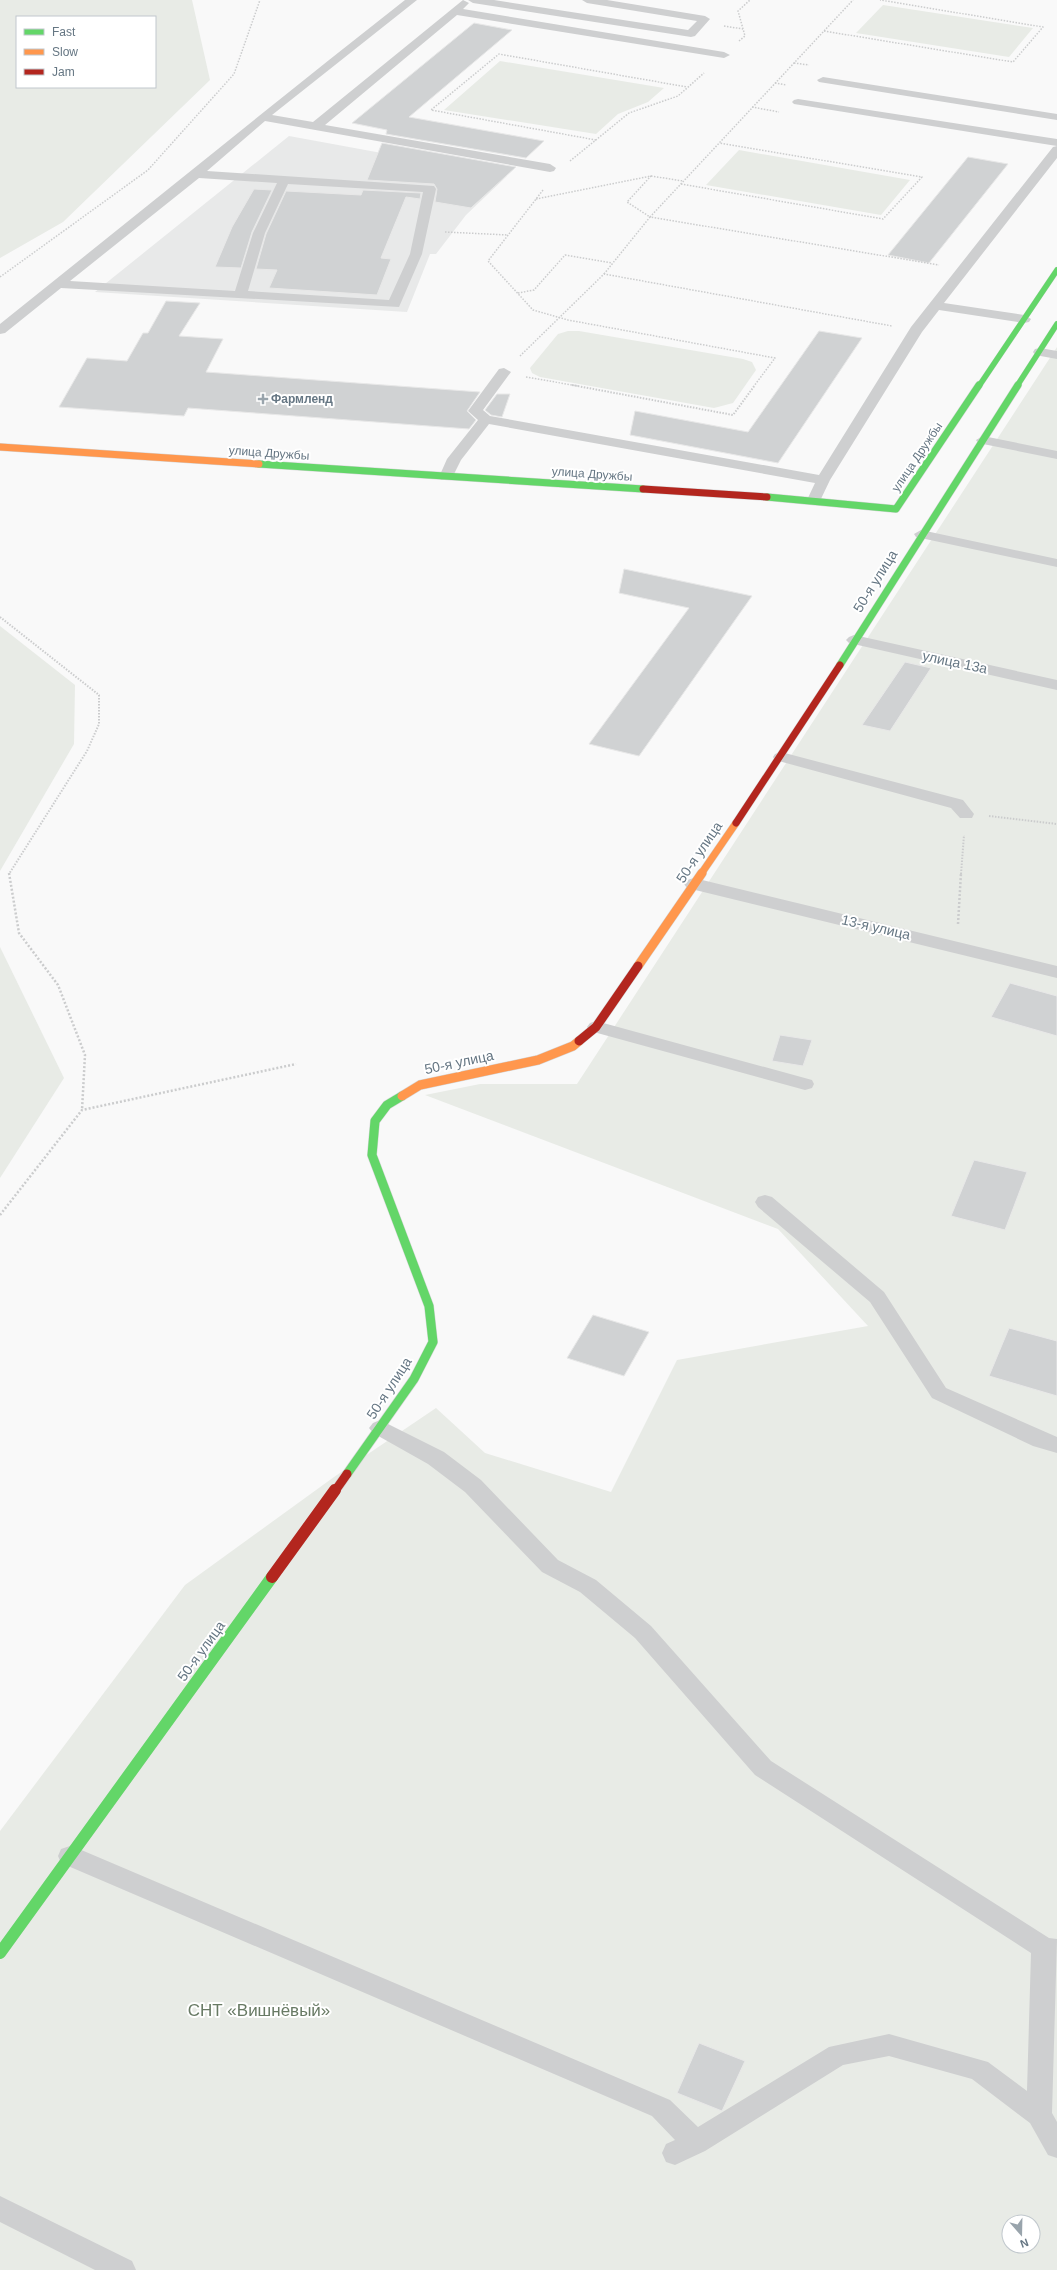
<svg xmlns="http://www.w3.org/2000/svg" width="1057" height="2270" viewBox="0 0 1057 2270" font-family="Helvetica,sans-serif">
<rect width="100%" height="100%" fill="#f9f9f9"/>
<path fill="#e8e9e9" d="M289,136l218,40 -41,39 -30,39h-6l-23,58 -312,-20z"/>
<g fill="#e8ebe6" fill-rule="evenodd">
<path d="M0,0h192l18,80 -147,142 -63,36zM17,17h138v70h-138z"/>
<path d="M883,5l150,23 -24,29 -153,-24z"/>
<path d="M500,61l164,27 -16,14 -30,12 -22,20 -152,-24z"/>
<path d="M739,150l171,30 -29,35 -175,-30z"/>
<path d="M568,331h11l164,28 9,3 4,8 -23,33 -19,5 -174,-31 -8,-4 -2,-5 28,-34z"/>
<path d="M1057,347v1923h-1057v-439l185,-246 149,-108 102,-69 49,45 126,39 66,-132 191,-34 -90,-97 -353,-134 55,-11h97zM1009,2222h24v24h-24z"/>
<path d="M0,626l75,59 -1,59 -74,127z"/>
<path d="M0,947l64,131 -64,100z"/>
</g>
<g fill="#d0d2d3" stroke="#e8e8e8">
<path d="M474,23l38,7 -103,87 135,24 -18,17 -140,-24 1,-4 -35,-7z"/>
<path d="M382,143l134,24 -45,41 -36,-6 2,-13 -3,-5 -67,-4z"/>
<path d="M968,157l40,7 -79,99 -41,-8z"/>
<path d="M254,189l18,1 -20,42 -11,36 -26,-1 17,-40z"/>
<path d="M363,190l58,3 -1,6 -14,-2 -25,61 10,1 -14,36 -108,-7 8,-18 -21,-1 10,-35 20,-43 75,4z"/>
<path d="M166,301l34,2 -21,33 44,3 -17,33 274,20 -13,19 9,9 -7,9 -281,-21 -4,8 -125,-9 28,-49 40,3 16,-28h5z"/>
<path d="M819,331l43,7 -84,125 -148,-28 5,-24 113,21z"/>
<path d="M497,394h13l-8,23 -11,-2 -6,-5z"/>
<path d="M624,569l128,27 -113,160 -50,-12 100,-136 -70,-15z"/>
<path d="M905,662l26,6 -41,63 -28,-6z"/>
<path d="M1010,983l47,13v40l-66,-19z"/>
<path d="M780,1035l32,5 -9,26 -31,-5z"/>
<path d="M974,1160l53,12 -22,58 -54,-14z"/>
<path d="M593,1315l56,17 -25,44 -57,-18z"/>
<path d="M1009,1328l48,13v55l-68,-20z"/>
<path d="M699,2043l46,18 -23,50 -45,-18z"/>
</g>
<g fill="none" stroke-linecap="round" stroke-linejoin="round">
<defs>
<g id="fast-far3">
<path d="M979,386l78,-116"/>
<path d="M1017,386l40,-62"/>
</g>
<g id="fast-far2">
<path d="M259,464l384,25"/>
<path d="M767,497l129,12 83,-124"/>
<path d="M840,665l178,-280"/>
</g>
<path id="fast-far1" d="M347,1474l67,-95 19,-37 -4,-36 -57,-151 3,-34 12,-16 15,-9"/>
<path id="fast" d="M0,1953l272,-376"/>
<g id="slow-far1">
<path d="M0,447l259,17"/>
<path d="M701,874l35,-51"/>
</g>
<g id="slow">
<path d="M638,966l64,-93"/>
<path d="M402,1096l18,-11 118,-25 35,-14 6,-5"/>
</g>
<g id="jam-far2">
<path d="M643,489l124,8"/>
<path d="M736,823l104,-158"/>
</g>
<g id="jam-far1">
<path d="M579,1041l17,-14 42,-61"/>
<path d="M335,1491l12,-17"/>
</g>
<path id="jam" d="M272,1577l63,-87"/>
</defs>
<use href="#fast-far3" stroke="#d5d6d7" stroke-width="6"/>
<use href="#fast-far2" stroke="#d5d6d7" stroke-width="8"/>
<use href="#fast-far1" stroke="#d5d6d7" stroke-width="10"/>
<use href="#fast" stroke="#d5d6d7" stroke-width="12"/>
<use href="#slow-far1" stroke="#d5d6d7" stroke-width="8"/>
<use href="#slow" stroke="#d5d6d7" stroke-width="10"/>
<use href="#jam-far2" stroke="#d5d6d7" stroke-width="8"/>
<use href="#jam-far1" stroke="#d5d6d7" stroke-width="10"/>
<use href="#jam" stroke="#d5d6d7" stroke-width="12"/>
<g stroke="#cbcccd" stroke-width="1.5" stroke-dasharray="1.5 1.5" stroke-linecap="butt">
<path d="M724,26l19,3"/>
<path d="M824,31l189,31 30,-35 -163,-27"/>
<path d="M739,41l6,-5 -7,-25 12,-11"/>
<path d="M794,63l15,2"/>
<path d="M775,83l11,2"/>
<path d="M752,107l27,5"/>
<path d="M596,140l-165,-30 68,-56 188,33"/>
<path d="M570,161l59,-48 49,-17 26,-23"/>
<path d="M651,176l32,5"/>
<path d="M681,184l202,35 39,-42 -203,-34"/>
<path d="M543,190l-55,71 45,49 35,10 207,38 -21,28"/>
<path d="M536,199l115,-23 -24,26 23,15 203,-217"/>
<path d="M445,232l63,3"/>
<path d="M604,274l46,-57 289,48"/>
<path d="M0,277l148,-107 86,-96 26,-74"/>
<path d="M518,293l16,-3 31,-35 47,8"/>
<path d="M520,356l84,-82 288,52"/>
<path d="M526,377l52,9"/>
</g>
<g stroke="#cbcccd" stroke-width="2" stroke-dasharray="1.5 1.5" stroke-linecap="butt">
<path d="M572,385l161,30 22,-30"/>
<path d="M0,617l99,78v29l-12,27 -78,123"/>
<path d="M989,816l68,8"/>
<path d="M961,874l3,-39"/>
</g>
<g stroke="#cbcccd" stroke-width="2.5" stroke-dasharray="2 2" stroke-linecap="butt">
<path d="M9,873l10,60 39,52 27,70 -3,55"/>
<path d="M958,924l3,-51"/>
<path d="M0,1215l82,-105 214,-46"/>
</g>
<g fill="#cecfd0" fill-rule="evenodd">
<path d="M405,0h12l-145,115 41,7 150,-122 6,3 -6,6 261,43 6,3 -6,3 -267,-43 -132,110 225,39 6,4 -2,3 -4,1 -285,-51 -58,50 227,15 2,3 -14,65 -23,53 -338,-19 -56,45 -5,1v-10c135,-108 269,-217 405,-324zM199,178l78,5 -24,50 -18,58 -165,-10zM288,184l135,8 -13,62 -21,46 -141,-9 17,-58z"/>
<path d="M468,0h26l194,30 9,-9 -110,-18 -5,-3h25l98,16 5,3 -15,17 -4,1 -218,-34z"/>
<path d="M823,77l234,37v6l-238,-38 -2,-2z"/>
<path d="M798,99l259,40v19l-113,145 80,12 7,4 -2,3 -5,1 -85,-13 -17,22 -92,148 -11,23 -5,1 -7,-4 8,-17 -326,-59 -28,36 -10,20h-10l-2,-3 8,-18 31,-39 -10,-9 31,-42 5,-1 7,4 -28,38 7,6 329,59 92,-148 142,-180 4,-1 -263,-42 -2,-2 2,-2z"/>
<path d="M1040,348l17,3v8l-22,-4 -2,-3 2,-3z"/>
<path d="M983,436l74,15v8l-79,-16 -2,-3z"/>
<path d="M921,530l136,29v8l-141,-30 -2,-3z"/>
<path d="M854,635l203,45v10l-208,-47 -3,-3 3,-3z"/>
<path d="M781,752l182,48 11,14 -2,4h-12l-9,-10 -176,-48 -2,-3 2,-3z"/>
<path d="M596,1021l216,59 2,4 -2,4 -7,2 -215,-59 -3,-4 3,-4z"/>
<path d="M765,1195l7,2 112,95 62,96 111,49v16l-24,-7 -101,-48 -62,-96 -112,-95 -3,-5 3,-5z"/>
<path d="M380,1420l64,32 37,28 77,80 38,20 55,46 120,135 278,177 8,1 -5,174 5,9v36l-9,-3 -18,-32 -58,-44 -83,-23 -46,9 -138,86 -30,14 -9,-3 -4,-9 4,-9 9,-4 -23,-24 -591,-253 -3,-7 3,-7 9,-3 9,3 591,251 28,27 131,-80 60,-13 99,28 39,29 4,-138 -276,-178 -120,-137 -55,-46 -38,-20 -77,-80 -37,-28 -55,-31 -4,-5 4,-5z"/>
<path d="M0,2196l132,65 4,9h-41l-95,-48z"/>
</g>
<path fill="#cecfd0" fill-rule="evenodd" d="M694,878l363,88v12l-370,-90 -3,-4 3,-4z"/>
<use href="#fast-far3" stroke="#63d668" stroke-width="5.5"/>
<use href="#fast-far2" stroke="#63d668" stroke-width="7"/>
<use href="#fast-far1" stroke="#63d668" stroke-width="9"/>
<use href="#fast" stroke="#63d668" stroke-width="12"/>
<use href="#slow-far1" stroke="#ff974d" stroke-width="7"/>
<use href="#slow" stroke="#ff974d" stroke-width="9"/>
<use href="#jam-far2" stroke="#b3261e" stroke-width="7"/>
<use href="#jam-far1" stroke="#b3261e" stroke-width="9"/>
<use href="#jam" stroke="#b3261e" stroke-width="12"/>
</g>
<path fill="#99a4ac" stroke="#fff" stroke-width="1.5" d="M261 393h4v4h4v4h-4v4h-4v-4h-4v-4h4z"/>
<g text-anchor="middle" stroke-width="4" stroke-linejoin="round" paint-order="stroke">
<g font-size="12" font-weight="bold" fill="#657683" stroke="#fff" text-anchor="start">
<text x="271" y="403">Фармленд</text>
</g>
<g font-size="12" fill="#657683" stroke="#fff">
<text transform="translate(269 453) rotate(4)" y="4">улица Дружбы</text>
<text transform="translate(917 457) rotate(-56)" y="4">улица Дружбы</text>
<text transform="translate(592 474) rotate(4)" y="4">улица Дружбы</text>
</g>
<g font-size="14" fill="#657683" stroke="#fff">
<text transform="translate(875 581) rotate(-58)" y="5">50-я улица</text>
<text transform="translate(955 662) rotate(12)" y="5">улица 13а</text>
<text transform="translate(699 852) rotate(-56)" y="5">50-я улица</text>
<text transform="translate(876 927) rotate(13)" y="5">13-я улица</text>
<text transform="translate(459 1062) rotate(-12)" y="5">50-я улица</text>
<text transform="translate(389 1388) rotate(-57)" y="5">50-я улица</text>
<text transform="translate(201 1651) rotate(-54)" y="5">50-я улица</text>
</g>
<g font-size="17" fill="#687a64" stroke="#fff">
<text x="259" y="2016">СНТ «Вишнёвый»</text>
</g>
</g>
<rect x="16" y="16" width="140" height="72" fill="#ffffff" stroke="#c1c8cd"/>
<rect x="24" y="29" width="20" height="6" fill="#63d668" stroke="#c1c8cd"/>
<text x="52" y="36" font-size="12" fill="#657683">Fast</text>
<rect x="24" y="49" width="20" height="6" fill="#ff974d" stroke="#c1c8cd"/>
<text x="52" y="56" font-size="12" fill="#657683">Slow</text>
<rect x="24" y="69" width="20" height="6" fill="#b3261e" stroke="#c1c8cd"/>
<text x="52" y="76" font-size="12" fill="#657683">Jam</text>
<g transform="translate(1021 2234) rotate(160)"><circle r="19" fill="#ffffff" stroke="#c1c8cd"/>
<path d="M0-3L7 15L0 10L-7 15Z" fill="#99a4ac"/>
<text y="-6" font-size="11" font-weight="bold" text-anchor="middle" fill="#657683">N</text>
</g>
</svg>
